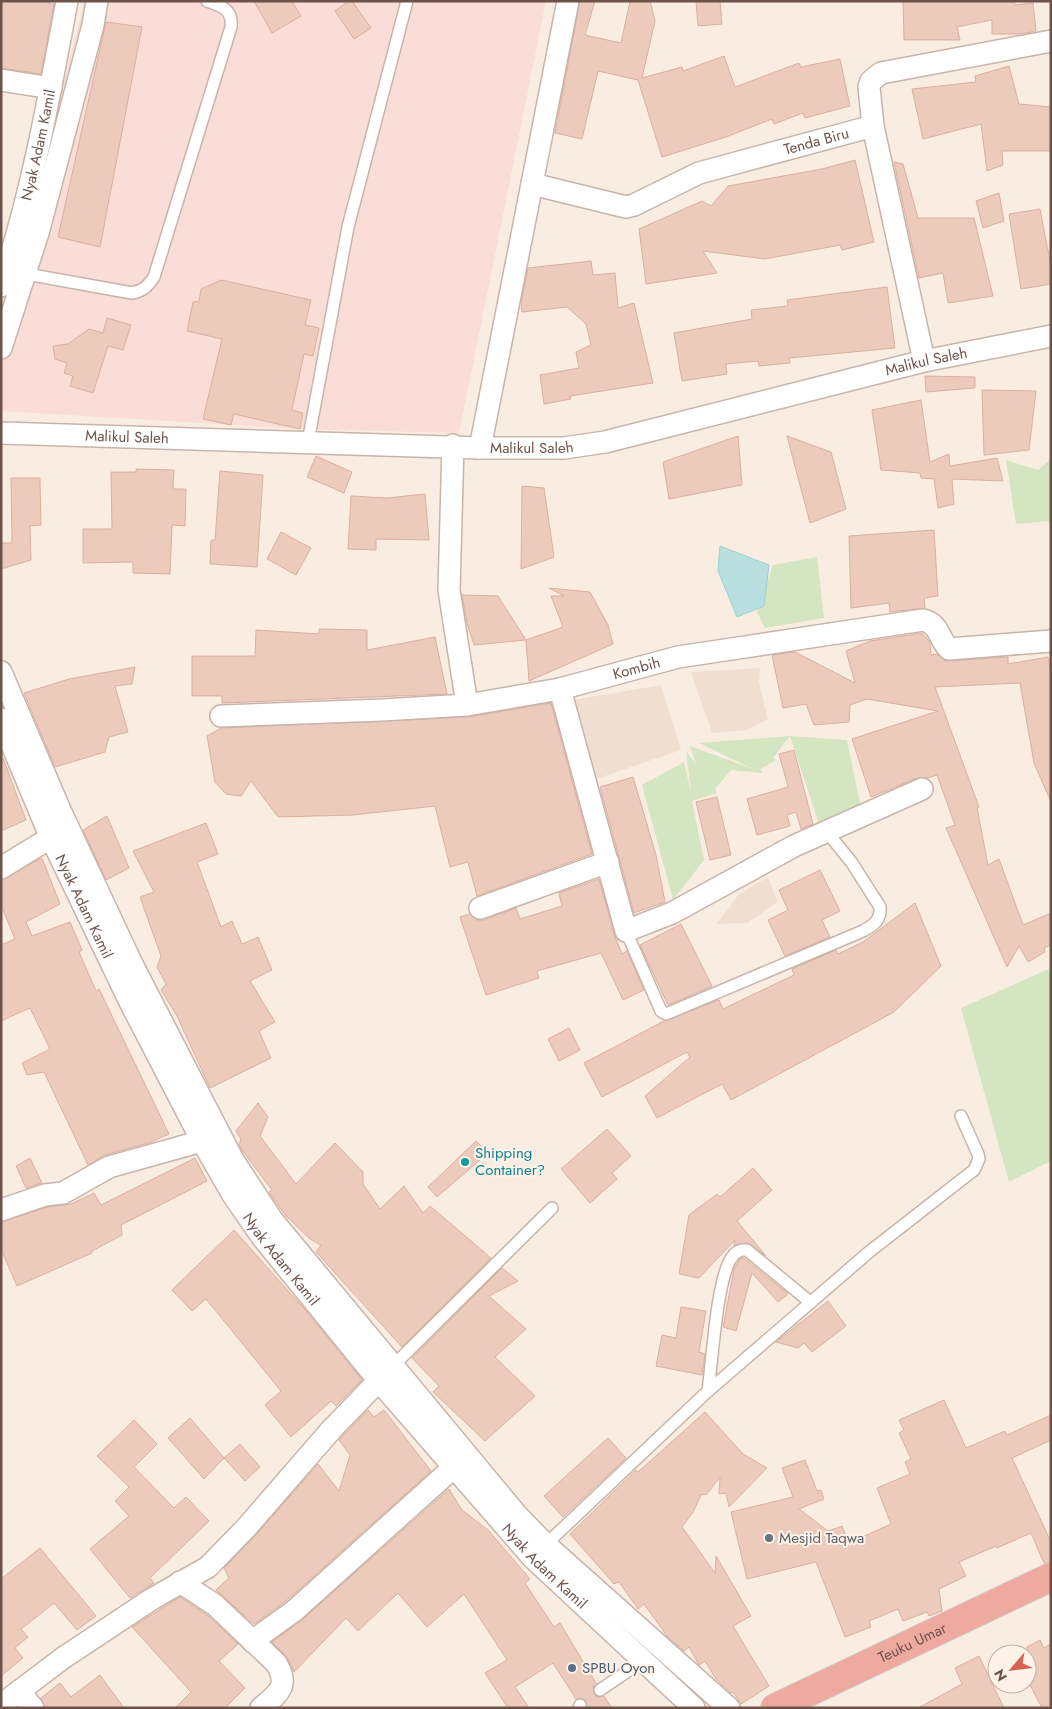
<svg xmlns="http://www.w3.org/2000/svg" width="1052" height="1709" viewBox="0 0 1052 1709" font-family="Jost,sans-serif">
<rect width="100%" height="100%" fill="#f9ede2"/>
<g fill="#f0ded1">
<path d="M760,668l-1,15 9,36 -22,11 -34,3 -21,-61z"/>
<path d="M661,685l20,65 -85,29 -23,-79z"/>
<path d="M768,877l10,25 -31,21 -30,1 22,-30z"/>
</g>
<path fill="#f9ddd6" d="M85,1h461l-87,432 -159,-4 -299,-18v-107l34,-112z"/>
<g fill="#d4e5c2">
<path d="M1051,459v62l-35,3 -10,-64 32,10z"/>
<path d="M817,557l7,61 -59,10 -8,-16 16,-47z"/>
<path d="M790,736l-17,22 3,2 -16,9 2,4 -31,-3 -16,19 2,4 -25,8 12,59 -31,40 -31,-115 42,-23 7,31 -5,-42 10,13 -6,-18 63,23 -54,-26 91,-7 57,4 14,68 -42,16z"/>
<path d="M1051,968v193l-42,21 -48,-174z"/>
</g>
<path fill="#b8dfe0" stroke="#a0cfd1" d="M720,546l49,19 -5,41 -27,11 -19,-46z"/>
<g fill="#eccabc" stroke="#ddaf9e">
<path d="M1,1h49l-1,3h5l-13,70 -40,-6z"/>
<path d="M254,1h38l9,15 -29,17z"/>
<path d="M349,1h3l19,27 -17,11 -19,-28z"/>
<path d="M580,1h15l-10,34 36,8 9,-42h20l5,20 -13,57 40,-11 1,4 41,-15 11,31 64,-24 2,4 39,-8 10,47 -45,12 -2,-5 -29,11 -2,-5 -46,18 -64,20 -24,-77 -40,-9 -16,68 -27,-6z"/>
<path d="M696,1h24l2,23 -24,2z"/>
<path d="M903,1h111l1,4 18,-2 3,28 -15,3h-29v-14l-35,7 3,13h-56z"/>
<path d="M106,22l36,5 -42,220 -42,-10z"/>
<path d="M1009,66l10,38 32,3v44h-49l1,14 -16,6 -6,-47 -58,15 -11,-50 64,-7 -1,-6z"/>
<path d="M855,160l19,82 -32,8 -2,-5 -75,14 -62,-8 14,22 -71,11 -7,-55 63,-28 9,5 17,-20 94,-17z"/>
<path d="M894,162l9,2 15,54h56l19,78 -45,7 -5,-30 -24,5z"/>
<path d="M999,193l5,28 -21,7 -7,-27z"/>
<path d="M1040,209l11,57v18l-30,5 -12,-75z"/>
<path d="M591,261l2,14 22,-2 3,35 16,-5 19,80 -83,13 1,3 -27,5 -4,-29 39,-7 -3,-16 15,-7 -5,-21 -19,-17 -45,5 -1,-9 7,-35z"/>
<path d="M221,280l90,20 -6,25 14,3 -6,28 -9,-2 -12,56 11,3 -3,16 -66,-15 -3,11 -28,-6 19,-80 -35,-8 6,-29 6,-1 2,-12z"/>
<path d="M887,287l8,61 -106,10 1,5 -31,3 -1,-5 -32,3 1,10 -45,7 -8,-48 78,-14 -1,-9 37,-4 -1,-6z"/>
<path d="M107,318l24,7 -8,25 -15,-4 -15,47 -23,-7 3,-10 -9,-3 3,-10 -12,-4 -2,-13 15,-2 21,-15 14,4z"/>
<path d="M925,376l50,1v11l-49,4z"/>
<path d="M982,390l54,1 -7,59 -45,5z"/>
<path d="M921,400l9,62 19,-8 1,12 47,-8 6,23 -51,-2 2,25 -16,4 -4,-29 -13,-1 -1,-5 -39,-3 -9,-60z"/>
<path d="M738,436l4,49 -73,14 -6,-37z"/>
<path d="M787,436l44,16 15,57 -36,14z"/>
<path d="M316,456l36,16 -8,21 -37,-16z"/>
<path d="M136,469l38,1 -1,19h13l-1,37 -13,-1 -2,49 -37,-1v-11l-50,1v-34h29l-1,-57h25z"/>
<path d="M220,471l43,4 -6,92 -47,-3 1,-24h4z"/>
<path d="M11,478h29l1,47 -11,1 1,34 -30,9v-26h11z"/>
<path d="M522,486l22,2 10,69 -33,12z"/>
<path d="M425,494l4,46 -53,-1v11l-28,-1 3,-53 36,2z"/>
<path d="M934,530l4,66 -14,2 1,10 -35,4 -1,-9 -38,5 -2,-72z"/>
<path d="M281,532l30,16 -15,27 -29,-16z"/>
<path d="M549,588l41,4 18,33 5,19 -84,37 -3,-41 37,-13 -12,-31h13z"/>
<path d="M462,595l36,1 28,44 -52,5 -7,-22z"/>
<path d="M319,629l48,1v20l68,-13 12,57 -225,9v-7h-30v-40h63l1,-26 63,4z"/>
<path d="M922,633l8,9 1,13 6,-1 8,7 63,-4v7l40,-7 3,18v127l-17,-39 -14,-80 -85,4 44,120 -2,1 11,57 11,-6 24,66 28,-12v32l-7,3 1,4 -17,10 -9,-16 -12,21 -61,-139 9,-3 -18,-50 -9,3h-11l-46,19 -19,-58 86,-28 -71,-12 -17,6 -1,17 -35,3 -8,-21 -23,4 -11,-53 23,-3 60,31 -9,-32 24,-10z"/>
<path d="M135,667l-3,17 -17,2 13,46 -19,5 -4,15 -50,15 -31,-74 45,-14z"/>
<path d="M551,703l41,151 -115,42 -9,-34 -18,5 -15,-61 -82,9 -75,2 -27,-36 -10,15 -15,-2 -11,-12 -8,-46 14,-8 247,-11z"/>
<path d="M794,750l19,74 -12,5 -5,-17 -9,3 3,11 -33,9 -10,-36 41,-12 -9,-33z"/>
<path d="M3,758l23,62 -25,11v-72z"/>
<path d="M633,777l23,78 9,47 -31,11 -34,-126z"/>
<path d="M717,797l14,58 -21,5 -14,-58z"/>
<path d="M107,816l22,52 -23,12 -23,-50z"/>
<path d="M206,823l12,31 -21,8 24,65 11,-6 10,23 16,-7 14,33 -22,11 25,41 -16,9 12,27 -61,30 -33,-72 -16,-26 5,-6 -9,-17 4,-11 -21,-59 14,-5 -21,-41z"/>
<path d="M42,858l18,46 -34,18 6,14 38,-14 12,28 -3,2 17,39 3,-2 70,145 -18,8 -46,13 -17,10 -44,-93 -17,3 -5,-12 28,-14 -20,-41 -29,13v-76l14,-6 -14,-34v-25z"/>
<path d="M820,870l20,41 -18,9 8,17 -45,19 -17,-36 20,-10 -9,-20z"/>
<path d="M599,879l15,55 8,20 5,-3 17,39 -21,10 -22,-47 -64,18 2,7 -53,17 -26,-78 10,-3 7,6h7l32,-12 4,11 42,-13 -3,-13z"/>
<path d="M915,903l26,63 -47,46 -163,88 -9,-16 -65,34 -12,-22 45,-39 -3,-5 -85,45 -18,-34 80,-42 55,-21 4,9 71,-34 -2,-6 44,-19 2,4 25,-12z"/>
<path d="M681,924l31,62 -44,19 -28,-60z"/>
<path d="M569,1028l11,22 -21,11 -11,-22z"/>
<path d="M258,1103l10,14 -8,19 36,48 39,-41 28,29v12l17,25 24,-23 19,27 7,-7 61,52 -89,89 -86,-95 5,-7 -11,-6 -25,-24 -16,-23 3,-2 -28,-37 -5,-8 2,-6 -5,-8z"/>
<path d="M607,1129l24,27 -19,17 5,6 -27,24 -29,-34z"/>
<path d="M476,1141l12,12 -51,44 -9,-10z"/>
<path d="M30,1158l12,25 -16,5 -10,-22z"/>
<path d="M195,1158l12,23 -86,44 1,10 -30,16v2l-75,33 -16,-37v-27l47,-15 23,-3 23,-11 7,12z"/>
<path d="M753,1168l19,22 -35,31 29,35 -18,-13 -14,2 1,-5 -36,38 -20,-4 10,-59 28,-21 3,3z"/>
<path d="M234,1230l73,82 55,68 -26,26 -5,-5 -40,36 -26,-32 16,-14 -75,-92 -14,12 -20,-21z"/>
<path d="M744,1258l44,36 -10,8 -26,-29 -16,58 -13,-4 11,-58 6,-10z"/>
<path d="M502,1268l16,13 -29,15 37,33 -31,28 40,39 -50,45 -52,-49 6,-6 -27,-28z"/>
<path d="M828,1301l18,25 -34,26 -8,-9 -6,5 -22,-6z"/>
<path d="M681,1307l25,4 -7,41 6,2 -3,21 -46,-9 6,-31 14,3z"/>
<path d="M944,1400l22,48 39,-17 2,4 44,-20v25l-39,18 39,84v20l-7,1 -13,-30 -34,15 -1,-2 -37,16 7,14 -27,13 3,22 -13,5 -2,-4 -24,9 -5,-12 -29,12 2,6 -26,10 -29,-75 -69,17 -16,-67 62,-15 -11,-29 23,-8 12,31 4,-1 3,9 -25,10 29,22 14,-5 7,17 42,-19 -14,-36 33,-14 -5,-12 6,-3 -12,-26 5,-3 -5,-10z"/>
<path d="M368,1410l6,7 10,-7 47,61 -145,130 -32,23 -38,-34 13,-12 -5,-10 31,-32 63,-72 21,27 11,-36 -11,-15z"/>
<path d="M705,1412l38,42 24,14 -38,39 -3,-14 -7,1 1,-17 -13,17 -6,1 -8,17 -11,15 33,46 1,-17 35,60 -18,10 36,60 -28,18 -8,-12 -2,1 -15,-14 -11,-18 -6,4 -10,-18 -5,4 -17,-15 -23,-32 -6,5 -19,-27 -5,2 -44,-50 66,-64 2,2z"/>
<path d="M190,1418l34,40 -20,21 -36,-41z"/>
<path d="M134,1420l23,24 -23,23 40,41 12,-11 23,24 -59,57 4,5 -24,15 -40,-49 39,-33 -14,-15 14,-14 -32,-31z"/>
<path d="M608,1438l18,20 -63,59 -19,-21z"/>
<path d="M240,1444l20,23 -15,14 -21,-23z"/>
<path d="M449,1489l13,21 26,20 42,49 -5,4 29,44 6,-4 36,60 -3,4 1,7 3,3 7,-1 8,12h-25l-2,-8 -9,-1 -23,-36 -38,24 14,21h-21l-23,-35 22,-13 -43,-66 -37,33 -29,-34 -40,38 -12,-13 -52,54 -7,-15 -15,-15 30,-22z"/>
<path d="M40,1548l56,68 -19,14 -23,-27 -33,26 7,8 -13,11 8,10 -22,18v-97z"/>
<path d="M180,1597l27,18 31,29 -19,17 26,27 -20,20h-50l16,-16 -59,-65z"/>
<path d="M1040,1640l4,8 7,-4v64h-9l-15,-29v-32z"/>
<path d="M979,1656l25,52h-86l44,-24 -7,-16z"/>
<path d="M100,1675l24,33h-79l-4,-10 19,-15 11,14z"/>
</g>
<g fill="none" stroke-linecap="round" stroke-linejoin="round">
<defs>
<g id="lane">
<path d="M21,273l111,20c11,-2 16,-7 22,-16l77,-250c2,-18 -10,-21 -24,-26"/>
<path d="M308,442l40,-215 59,-226"/>
<path d="M626,931l35,80 5,3 197,-83c11,-6 18,-11 17,-24l-28,-44 -25,-31"/>
<path d="M393,1366l159,-158"/>
<path d="M708,1391l161,-139 105,-82 5,-11 -1,-5 -17,-38"/>
<path d="M542,1548l166,-157c4,-27 9,-118 25,-135 2,-4 6,-5 9,-6h5l63,52"/>
<path d="M600,1690l44,-30"/>
<path d="M579,1708l1,-3"/>
</g>
<g id="street">
<path d="M1,80l50,8"/>
<path d="M873,126l-4,-39 2,-6 10,-8 170,-32"/>
<path id="s1" d="M532,184l94,23 8,-2 65,-32 174,-47 51,235"/>
<path id="s2" d="M1,286c31,-92 48,-189 66,-285"/>
<path d="M1,348l37,-115 55,-208 4,-24"/>
<path id="s3" d="M1,433l479,15h84l41,-6 319,-81 127,-25"/>
<path id="s4" d="M453,445l-4,145 18,115 93,-16 118,-32 245,-37c17,4 15,18 26,29l102,-8"/>
<path d="M480,448l88,-447"/>
<path d="M1,672l59,138 71,152 102,198 40,61 243,293 29,30 184,164"/>
<path d="M560,689l66,242 46,-18 122,-67 128,-57"/>
<path d="M221,716l161,-6 85,-5"/>
<path id="s5" d="M1,719l50,119 79,164 72,139 31,54 29,42 117,144 154,177 161,150"/>
<path d="M1,868l62,-38"/>
<path d="M480,908l128,-46"/>
<path d="M1,1210l44,-15 18,-2 46,-26 93,-26"/>
<path d="M180,1582l35,23 61,58c14,23 3,30 -15,45"/>
<path d="M252,1641l42,-30 160,-144"/>
<path d="M19,1691l14,17"/>
<path d="M1,1705l62,-47 89,-59 56,-32 38,-39 85,-98 57,-59"/>
</g>
<g id="highway">
<path id="s6" d="M775,1708l276,-131"/>
</g>
</defs>
<use href="#lane" stroke="#c8b4aa" stroke-width="14"/>
<use href="#street" stroke="#c8b4aa" stroke-width="24"/>
<use href="#highway" stroke="#d4cbc9" stroke-width="30"/>
<use href="#lane" stroke="#fff" stroke-width="11"/>
<use href="#street" stroke="#fff" stroke-width="21"/>
<use href="#highway" stroke="#eeaa9e" stroke-width="28"/>
</g>
<circle fill="#0f9aa8" stroke="#fdf2e7" stroke-width="2" cx="465" cy="1162" r="5"/>
<circle fill="#6b7280" stroke="#fdf2e7" stroke-width="2" cx="769" cy="1538" r="5"/>
<circle fill="#5c6f8a" stroke="#fdf2e7" stroke-width="2" cx="572" cy="1668" r="5"/>
<g text-anchor="middle" stroke-width="4" stroke-linejoin="round" paint-order="stroke">
<g font-size="15" fill="#6e534b" stroke="#fdf2e7">
<text dy="5" stroke="none"><textPath href="#s1" startOffset="299">Tenda Biru</textPath></text>
<text dy="5" stroke="none"><textPath href="#s2" startOffset="146">Nyak Adam Kamil</textPath></text>
<text dy="5" stroke="none"><textPath href="#s3" startOffset="936">Malikul Saleh</textPath></text>
<text dy="5" stroke="none"><textPath href="#s3" startOffset="126">Malikul Saleh</textPath></text>
<text dy="5" stroke="none"><textPath href="#s3" startOffset="531">Malikul Saleh</textPath></text>
<text dy="5" stroke="none"><textPath href="#s4" startOffset="435">Kombih</textPath></text>
<text dy="5" stroke="none"><textPath href="#s5" startOffset="205">Nyak Adam Kamil</textPath></text>
<text dy="5" stroke="none"><textPath href="#s5" startOffset="610">Nyak Adam Kamil</textPath></text>
<text dy="5" stroke="none"><textPath href="#s5" startOffset="1015">Nyak Adam Kamil</textPath></text>
<text dy="5" stroke="none"><textPath href="#s6" startOffset="152">Teuku Umar</textPath></text>
</g>
<g font-size="15" fill="#0d838f" stroke="#fdf2e7" text-anchor="start">
<text x="475" y="1158">Shipping<tspan x="475" dy="17">Container?</tspan></text>
</g>
<g font-size="15" fill="#5b616d" stroke="#fdf2e7" text-anchor="start">
<text x="779" y="1543">Mesjid Taqwa</text>
</g>
<g font-size="15" fill="#4e5e75" stroke="#fdf2e7" text-anchor="start">
<text x="582" y="1673">SPBU Oyon</text>
</g>
</g>
<rect width="1052" height="1709" fill="none" stroke="#6e534b" stroke-width="5"/>
<g transform="translate(1012 1669) rotate(242)"><circle r="24" fill="#fdf2e7" stroke="#c4b2a9"/>
<path d="M0-4L9 19L0 12L-9 19Z" fill="#d86152"/>
<text y="-8" font-size="14" font-weight="bold" text-anchor="middle" fill="#6e534b">N</text>
</g>
</svg>
